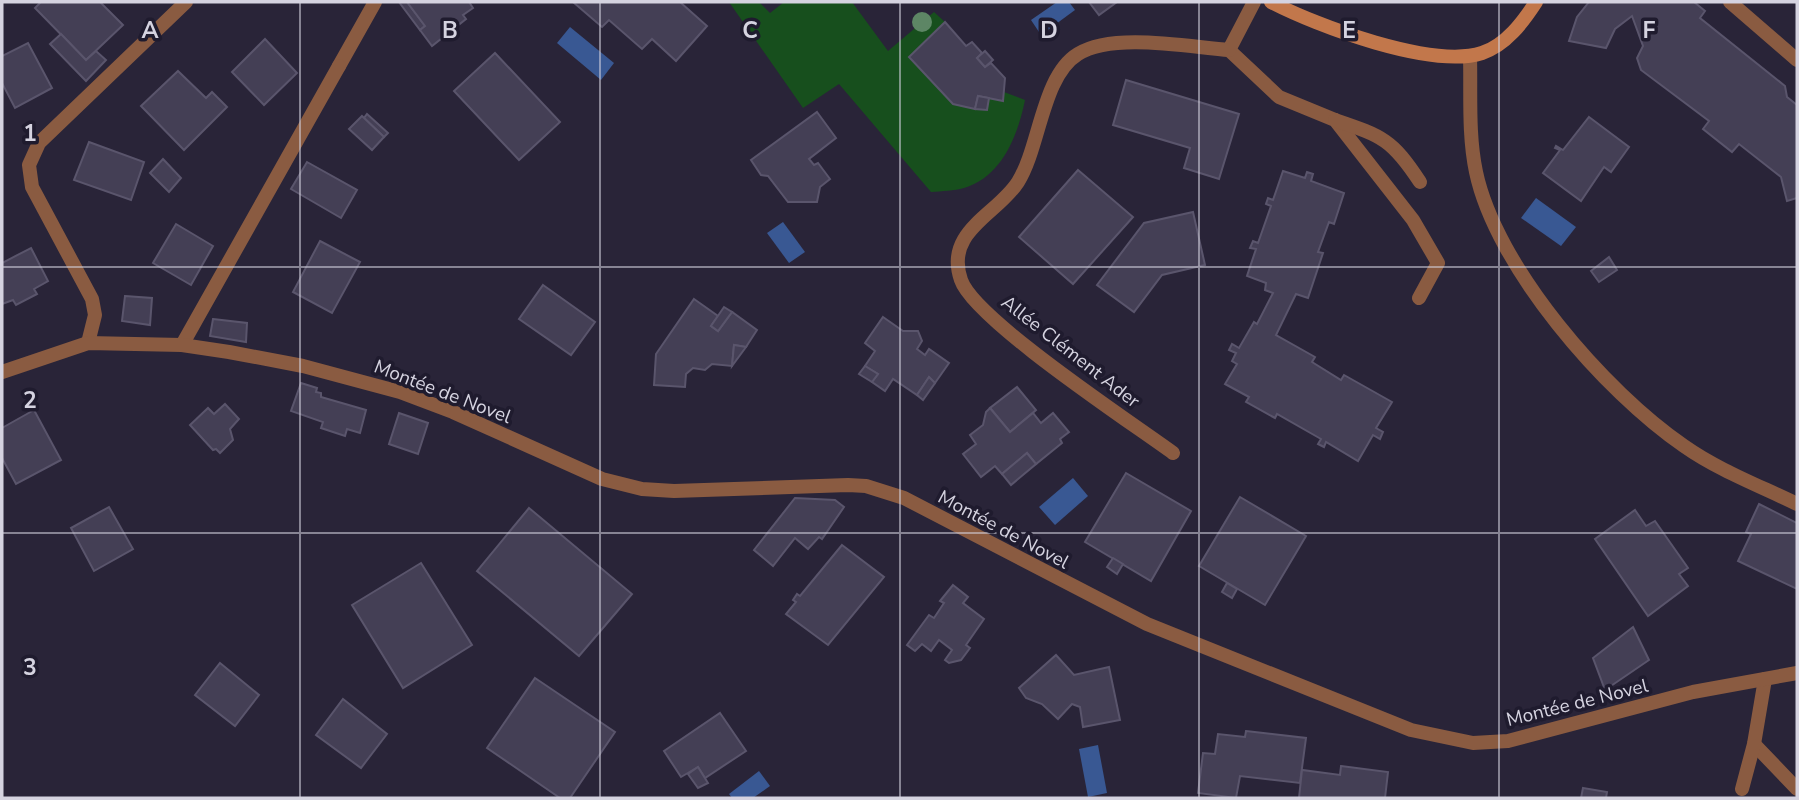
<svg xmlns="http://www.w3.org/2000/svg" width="1799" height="800" viewBox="0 0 1799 800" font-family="'Nunito Sans',sans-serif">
<rect width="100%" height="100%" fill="#292438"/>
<path fill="#174f1d" d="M729,2h30l11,11 14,-11h68l36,49 46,-39 11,10 -36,35 44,47 33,6 3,-12 13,2 2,-8 21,8c-7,35 -23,77 -61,88 -10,3 -22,3 -33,4l-92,-108 -36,24z"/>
<g fill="#395893">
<path d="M1057,2h12l6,8 -34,25 -10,-15z"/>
<path d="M570,27l44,36 -13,17 -44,-37z"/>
<path d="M1536,198l40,29 -15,19 -40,-28z"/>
<path d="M783,222l22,30 -16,11 -22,-30z"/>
<path d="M1073,478l15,18 -33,29 -16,-18z"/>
<path d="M1098,745l9,48 -19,4 -9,-48z"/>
<path d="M759,771l11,15 -17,12h-21l-3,-4z"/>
</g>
<g fill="#443f55" stroke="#5a556c" stroke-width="2">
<path d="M41,2h59l23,23 -37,35 -51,-52z"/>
<path d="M399,2h8l18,24 -5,4z"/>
<path d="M407,2h62l4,6 -10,7 3,4 -34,27 -12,-16 5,-4z"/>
<path d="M573,2h107l27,24 -31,35 -24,-22 -10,10 -33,-29 -7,7z"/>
<path d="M1089,2h28l-18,13z"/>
<path d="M1589,2h105l11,9 -5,7 85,68 2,11 10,8v93l-10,3 -6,-24 -42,-33 -7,8 -29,-23 6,-8 -68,-51 -4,-12 6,-12 -11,-30 -17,13 -9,19 -37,-7 8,-24z"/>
<path d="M945,22l21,24 6,-4 10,11 -5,5 8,9 6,-4 14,15 -2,23 -25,-5 -3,13 -22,-5 -44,-47z"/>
<path d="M61,34l25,26 10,-9 10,9 -20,21 -36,-37z"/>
<path d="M265,39l32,34 -33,32 -32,-33z"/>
<path d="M28,43l24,45 -37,20 -13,-25v-27z"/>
<path d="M985,51l8,9 -8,7 -8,-9z"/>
<path d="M495,53l65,69 -41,38 -65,-69z"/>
<path d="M178,71l28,27 6,-6 15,15 -43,43 -43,-44z"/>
<path d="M1126,80l113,34 -20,65 -35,-11 6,-20 -77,-23z"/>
<path d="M978,96l11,2 -2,12 -12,-1z"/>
<path d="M817,112l19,26 -27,21 5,6 4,-2 12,16 -10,8 -3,15h-29l-20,-26 -7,-1 -10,-15z"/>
<path d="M367,114l21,19 -4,4 -20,-19z"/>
<path d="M362,116l22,21 -12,13 -23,-21z"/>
<path d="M1589,117l40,30 -18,25 -7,-5 -23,34 -38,-28 17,-23 -5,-2 1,-2 7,4z"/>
<path d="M89,142l55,20 -13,38 -57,-20z"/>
<path d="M163,159l18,19 -12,14 -19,-19z"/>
<path d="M307,162l50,28 -16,28 -50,-29z"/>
<path d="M1078,170l55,47 -60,67 -54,-47z"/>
<path d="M1283,171l22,7 2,-6 6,2 -2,7 33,12 -10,31 -5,-2 -11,30 5,1 -15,45 -12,-4 -20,41 39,22 -3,5 29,18 3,-5 48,27 -16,26 7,4 -3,7 -7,-4 -15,26 -32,-19 -2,5 -6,-3 3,-5 -44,-25 -2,4 -29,-16 3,-5 -24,-13 12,-20 -5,-3 4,-8 -7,-3 3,-6 7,4 15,-26 3,2 16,-31 -8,-3 1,-7 -19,-7 9,-27 -6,-1 3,-7 5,2 13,-37 -5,-2 2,-6 5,2z"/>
<path d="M1193,212l12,53 -43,10 -28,37 -37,-27 47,-62z"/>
<path d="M176,224l37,22 -22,39 -38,-22z"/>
<path d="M320,241l40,21 -28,51 -39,-21z"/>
<path d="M31,248l17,33 -14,8 3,5 -21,11 -3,-5 -11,4v-41z"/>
<path d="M1609,257l8,13 -18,12 -8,-11z"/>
<path d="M543,285l52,37 -24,33 -52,-36z"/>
<path d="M125,296l27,2 -2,27 -28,-4z"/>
<path d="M694,299l24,17 -7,10 7,5 14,-19 25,18 -11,17 -12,-2 -2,21 -20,-2 -7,6 -12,-2 -7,6 -1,13 -31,-2 2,-31z"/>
<path d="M724,307l8,5 -14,19 -7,-5z"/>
<path d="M883,317l20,14h15l4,10 -5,8 8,6 4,-6 20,14 -14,20 -6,-6 -12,18 -24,-16 -8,12 -13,-9 6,-8 -13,-8 10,-15 -10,-8z"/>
<path d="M213,319l34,4 -1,19 -36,-6z"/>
<path d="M734,345l12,2 -14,19z"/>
<path d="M865,366l13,8 -6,8 -13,-8z"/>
<path d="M929,377l6,6 -12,17 -6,-5z"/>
<path d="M301,383l16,5 -1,4 5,1v4l45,13 -6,23 -13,-4 -2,7 -24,-8 2,-6 -32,-11z"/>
<path d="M1017,387l19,23 -26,22 -20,-24z"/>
<path d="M225,404l14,15 -9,10 3,11 -13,13 -4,-4 -3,1 -23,-25 18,-17 6,6z"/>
<path d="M990,408l20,24 23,-19 8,10 12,-10 16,19 -9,7 2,4 -26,21 -9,-11 -25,21 -7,-8 -14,11 -18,-23 13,-10 -6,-9 13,-10 3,-13z"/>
<path d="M34,410l27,50 -45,24 -14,-26v-30z"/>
<path d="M399,413l29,10 -10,31 -29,-10z"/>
<path d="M1027,453l9,11 -25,21 -9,-11z"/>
<path d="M1126,473l65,38 -40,70 -66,-39z"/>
<path d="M1240,497l66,39 -41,69 -66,-39z"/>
<path d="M795,498l40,2 9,7 -22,32 -3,-2 -11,12 -13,-11 -22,28 -19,-16z"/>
<path d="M1759,504l38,19v66l-59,-28 13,-27 -5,-2z"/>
<path d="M109,507l24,42 -39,22 -23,-43z"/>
<path d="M529,508l103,86 -53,62 -102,-85z"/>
<path d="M1635,510l11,16 9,-5 33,47 -9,6 9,12 -40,30 -53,-77z"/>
<path d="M842,545l42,32 -56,68 -42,-31 10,-12 -3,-2 4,-6 3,2z"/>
<path d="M1113,558l10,6 -6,10 -10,-7z"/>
<path d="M421,563l51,82 -69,43 -51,-83z"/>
<path d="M1227,583l10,6 -5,9 -10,-6z"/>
<path d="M953,585l15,12 -5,6 21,16 -18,26 4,3 -9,12 -12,3 -4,-3 7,-10 -13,-10 -8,11 -9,-7 -7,7 -8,-6 22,-30 5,3 10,-15 -4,-2z"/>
<path d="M1633,627l16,33 -44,30 -12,-32z"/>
<path d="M1056,655l18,20 35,-8 11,53 -37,7 -3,-20 -8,-3 -14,15 -16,-15 -16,-6 -7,-10z"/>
<path d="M220,663l39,32 -24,31 -40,-31z"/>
<path d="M535,678l80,54 -45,66h-10l-73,-50z"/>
<path d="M343,699l44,35 -26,34 -45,-33z"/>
<path d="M720,713l26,38 -41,27 -7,-11 -17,10 -17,-26z"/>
<path d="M1246,731l60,7 -6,45 -60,-7 -4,22 -38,-5 5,-40 12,1 3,-20 27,3z"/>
<path d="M1341,766l47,6 -3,26h-86l3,-28 38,5z"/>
<path d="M698,767l10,16 -10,5 -10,-14z"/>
<path d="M1583,788l24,4 -1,6h-25z"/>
</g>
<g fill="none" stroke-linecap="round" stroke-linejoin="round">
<g stroke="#8a5b41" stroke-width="14">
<path d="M1730,2l67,58"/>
<path d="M1229,50l50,47 56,23 78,100 25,43 -19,35"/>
<path d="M339,66l36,-64"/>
<path d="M1335,120c47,16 57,19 85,62"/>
<path d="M1754,744l43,45"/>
<path d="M1742,789l12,-45 11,-65"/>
</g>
<g stroke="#8a5b41" stroke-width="14">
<path d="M1470,56c1,38 -2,78 6,116 20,95 129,220 208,274 34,24 76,40 113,58"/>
<path d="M88,343l7,-28 -3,-16 -60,-112 -3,-22 10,-22 147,-141"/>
<path d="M182,345l157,-279"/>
<path d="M2,372l86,-29 94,2 47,7 74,14 97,26 53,20 149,67 40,10 32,2 174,-6 18,1 38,12 243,126 264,106 62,13 35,-2 185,-49 104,-19"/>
<path d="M1173,453c-41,-30 -199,-134 -212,-173 -17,-49 36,-65 57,-98 22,-35 24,-106 60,-128 35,-22 111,-7 151,-4l25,-48"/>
</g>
<path stroke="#c2774b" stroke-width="14" d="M1271,2c46,24 161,67 211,51 24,-8 41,-31 54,-51"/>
</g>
<circle fill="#5d8665" cx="922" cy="22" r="10"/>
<path fill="none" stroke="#d5d3e0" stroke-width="2" stroke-opacity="0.55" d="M300,2v796M600,2v796M900,2v796M1199,2v796M1499,2v796M2,267h1795M2,533h1795"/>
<g text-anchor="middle" stroke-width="7" stroke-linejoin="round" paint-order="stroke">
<g font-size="19" fill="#d5d3e0" stroke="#1f1b2e">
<text transform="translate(1071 351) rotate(38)" y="7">Allée Clément Ader</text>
<text transform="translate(443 391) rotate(21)" y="7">Montée de Novel</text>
<text transform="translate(1004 529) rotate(28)" y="7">Montée de Novel</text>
<text transform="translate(1577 702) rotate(-14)" y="7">Montée de Novel</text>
</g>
</g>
<g font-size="23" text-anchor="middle" font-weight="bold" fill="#d5d3e0" stroke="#1f1b2e" stroke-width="7" stroke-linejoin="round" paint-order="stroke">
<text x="150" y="38">A</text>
<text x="450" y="38">B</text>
<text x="750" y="38">C</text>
<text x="1049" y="38">D</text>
<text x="1349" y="38">E</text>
<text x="1649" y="38">F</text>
<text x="30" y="141">1</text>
<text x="30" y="408">2</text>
<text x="30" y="675">3</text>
</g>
<rect width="1799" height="800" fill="none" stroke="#d5d3e0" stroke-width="7"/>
</svg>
